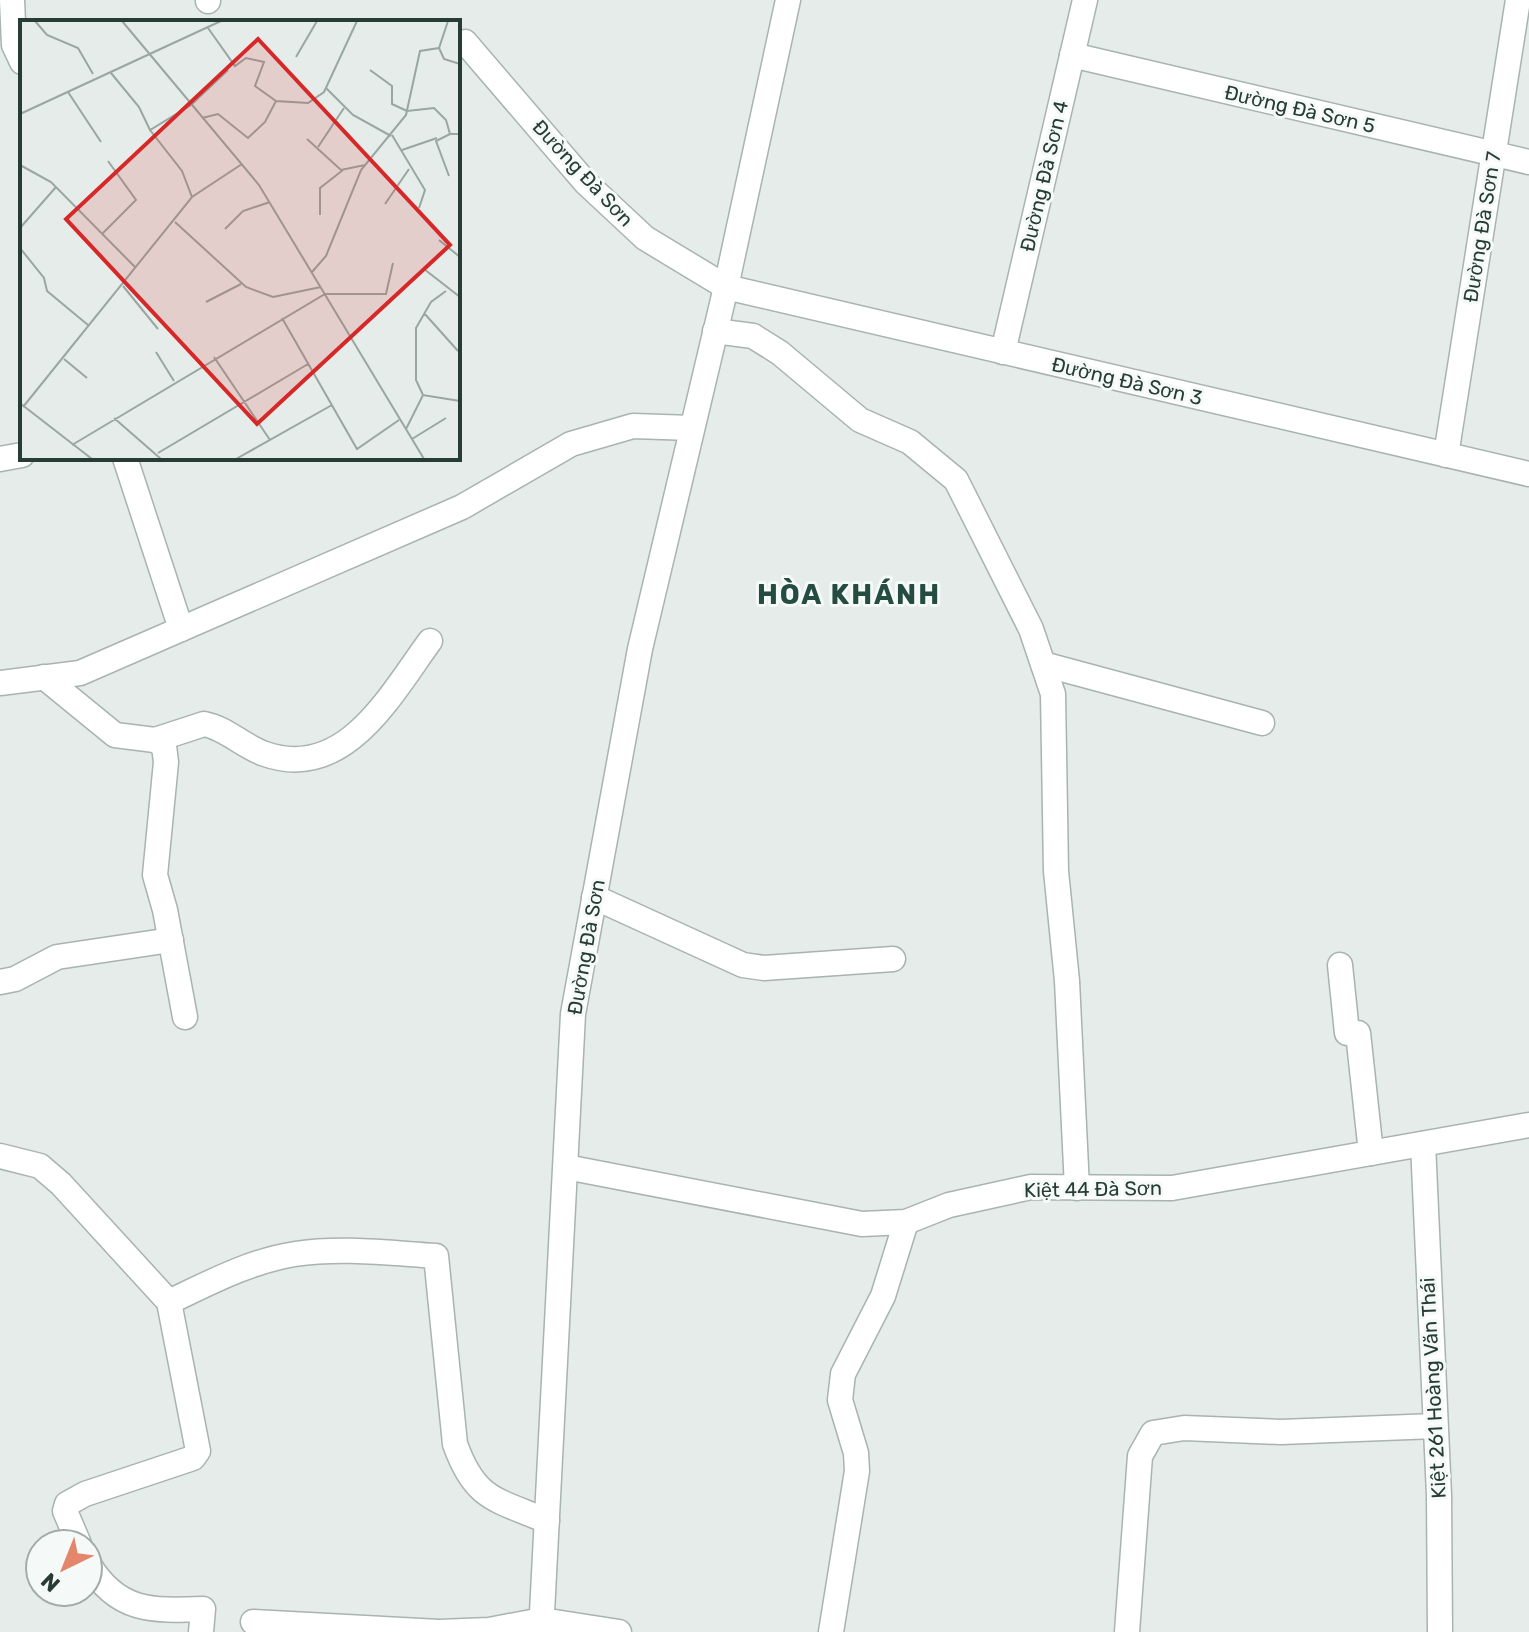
<svg xmlns="http://www.w3.org/2000/svg" width="1529" height="1632" viewBox="0 0 1529 1632" font-family="Rubik,sans-serif">
<rect width="100%" height="100%" fill="#e5ece9"/>
<g fill="none" stroke-linecap="round" stroke-linejoin="round">
<defs>
<g id="minor">
<path d="M12,0l2,45 8,17"/>
<path d="M208,0v1"/>
<path d="M458,44l7,-2 121,141 59,55 81,49 803,187"/>
<path d="M1072,55l457,107"/>
<path d="M715,331l38,5 27,17 80,67 50,22 46,38 75,149 22,65 3,177 11,110 10,207"/>
<path d="M1003,352l82,-352"/>
<path d="M1446,455l72,-455"/>
<path d="M125,458l56,171"/>
<path d="M0,459l22,-4"/>
<path d="M1043,664l219,59"/>
<path d="M44,677l71,58 40,5 9,6 2,16 -11,113 10,35 20,107"/>
<path d="M0,683l80,-10 382,-166 109,-63 62,-18 59,2"/>
<path d="M155,740l49,-16c22,4 40,23 61,30 80,28 126,-60 165,-113"/>
<path d="M594,897l149,68 21,3 129,-9"/>
<path d="M1340,965l7,68h11l13,120"/>
<path d="M0,982l15,-3 42,-22 114,-17"/>
<path d="M1423,1144l16,351 1,137"/>
<path d="M0,1156l40,10 21,18 108,118 29,149 -5,7 -108,36 -18,10 -2,7 14,33"/>
<path d="M566,1167l296,57 44,-2 43,-17 82,-18 141,1 357,-63"/>
<path d="M169,1302c40,-19 81,-41 126,-48 46,-7 94,-1 141,2l19,188c20,56 40,55 92,77"/>
<path d="M88,1563c29,49 63,48 115,46l-2,23"/>
<path d="M253,1622l186,10 50,-2 53,-10 77,12"/>
<path d="M541,1632l32,-618 67,-365 86,-362 62,-287"/>
<path d="M831,1632l26,-161 -1,-18 -16,-53 3,-26 40,-78 23,-74"/>
<path d="M1127,1632l13,-176 13,-23 31,-5 97,4 154,-6"/>
</g>
</defs>
<use href="#minor" stroke="#a8b4af" stroke-width="27"/>
<use href="#minor" stroke="#fff" stroke-width="24"/>
</g>
<g text-anchor="middle" stroke-width="6" stroke-linejoin="round" paint-order="stroke">
<g font-size="20" fill="#263c35" stroke="#f5f9f7">
<text transform="translate(1300 109) rotate(13)" y="7">Đường Đà Sơn 5</text>
<text transform="translate(583 173) rotate(47)" y="7">Đường Đà Sơn</text>
<text transform="translate(1044 176) rotate(-77)" y="7">Đường Đà Sơn 4</text>
<text transform="translate(1482 227) rotate(-81)" y="7">Đường Đà Sơn 7</text>
<text transform="translate(1127 381) rotate(13)" y="7">Đường Đà Sơn 3</text>
<text transform="translate(586 947) rotate(-80)" y="7">Đường Đà Sơn</text>
<text transform="translate(1093 1189) rotate(-1)" y="7">Kiệt 44 Đà Sơn</text>
<text transform="translate(1433 1388) rotate(-93)" y="7">Kiệt 261 Hoàng Văn Thái</text>
</g>
<g font-size="28" font-weight="bold" letter-spacing="2" fill="#244c41" stroke="#f5f9f7">
<text x="849" y="604">HÒA KHÁNH</text>
</g>
</g>
<g transform="translate(20 20)">
<rect width="440" height="440" fill="#e5ece9"/>
<path fill="none" stroke="#99a6a1" stroke-width="2" d="M15,1l12,14 31,13 15,26M102,1l137,164 165,274M188,8l27,38 11,-8 18,4 -9,24 21,15 32,2 16,-11 33,-71M419,28l5,11 16,5M276,37l21,-36M350,50l22,16v18l15,7 27,-3 12,12 4,14h10M91,53l28,34 11,23 41,-25 37,-35M306,68l27,27 38,21M48,72l33,50M0,94l201,-93M182,98l16,-4 30,24 17,-16 11,-21M130,110l32,41 10,26M372,115l33,55 -6,18M287,119l34,31 24,-5M298,127l26,-39M382,130l35,-12M0,145l31,17 85,86M429,156l-13,-35 14,-7M365,184l24,-35M300,195v-27l23,-18M155,202l71,65 27,10 48,-10M0,208l36,-41M205,209l18,-18 27,-9M82,214l34,-34 -28,-39M419,220l21,17M0,228l24,30 3,13 41,34M404,249l36,28M292,252l14,-16 35,-86 45,-55 14,-64 19,-3 9,-27M103,266l35,43M186,282l35,-18M404,293l34,38M262,298l75,131 42,-29M136,332l18,29M194,337l56,83M44,339l23,19M403,375l-7,-15v-52l15,-26 15,-11M1,384l71,55M3,387l169,-210 50,-33M94,398l47,41M386,409l17,-34 37,6M392,419l34,-21M52,425l253,-151h61l7,-31M138,433l150,-89M216,439l96,-54"/>
<path fill="#d62828" fill-opacity="0.15" stroke="#d62828" stroke-width="4" d="M238,19l192,206 -193,179 -191,-205z"/>
<rect width="440" height="440" fill="none" stroke="#263c35" stroke-width="4"/>
</g>
<g transform="translate(64 1568) rotate(223)"><circle r="38" fill="#f5f9f7" stroke="#a2ada9" stroke-width="2"/>
<path d="M0-6L14 30L0 20L-14 30Z" fill="#e3866c"/>
<text y="-12" font-size="22" font-weight="bold" text-anchor="middle" fill="#263c35">N</text>
</g>
</svg>
